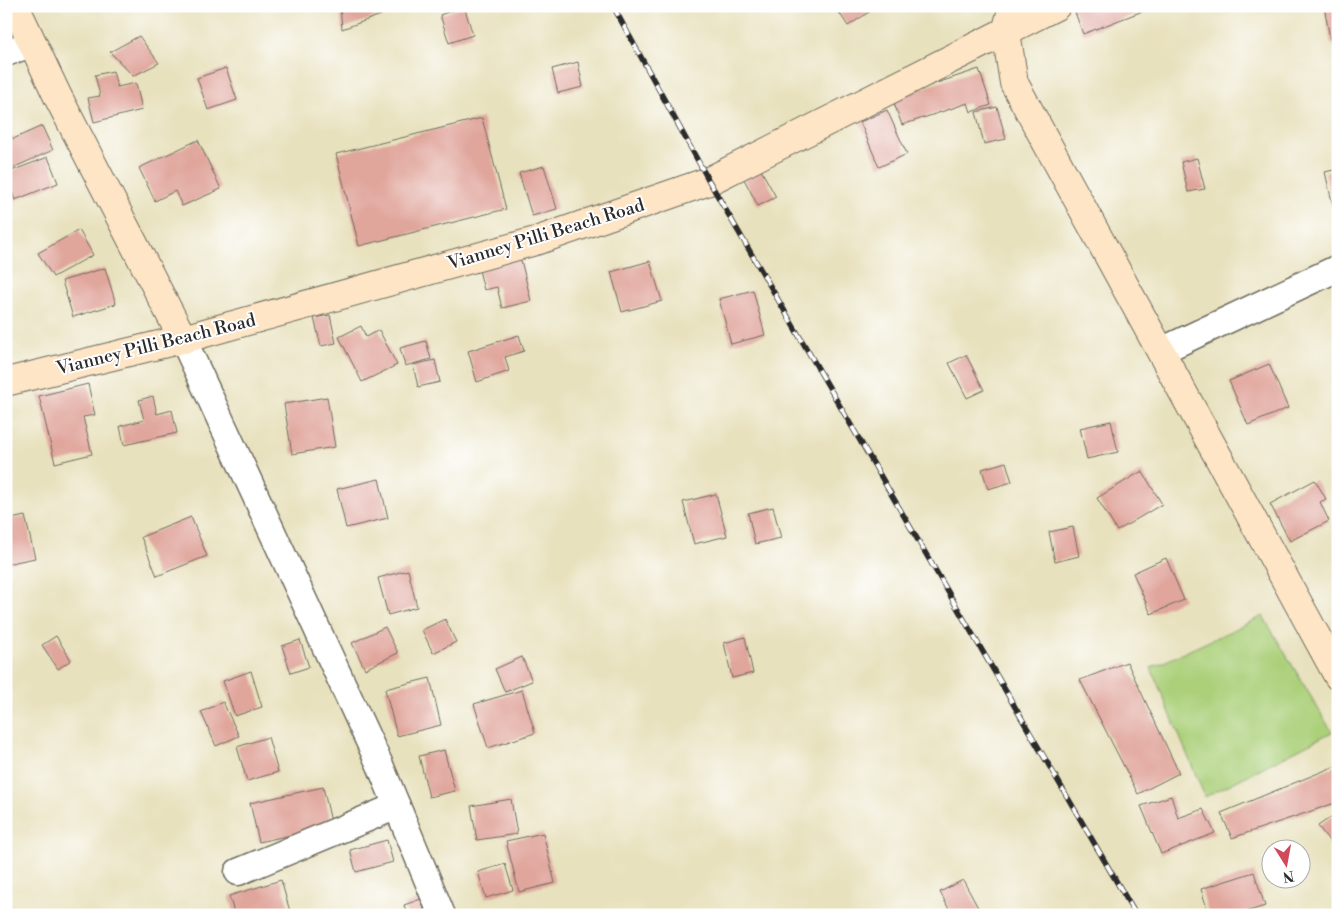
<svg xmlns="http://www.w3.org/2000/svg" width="1344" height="921" viewBox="0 0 1344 921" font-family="'Libre Bodoni',serif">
<rect width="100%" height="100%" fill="#fff"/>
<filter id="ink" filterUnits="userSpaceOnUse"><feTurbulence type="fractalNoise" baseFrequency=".02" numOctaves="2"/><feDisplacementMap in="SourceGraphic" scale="10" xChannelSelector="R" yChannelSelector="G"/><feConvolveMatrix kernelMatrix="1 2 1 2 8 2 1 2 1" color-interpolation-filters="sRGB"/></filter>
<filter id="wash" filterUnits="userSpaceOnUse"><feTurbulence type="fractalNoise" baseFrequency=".0096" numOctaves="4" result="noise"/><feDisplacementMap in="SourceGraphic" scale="20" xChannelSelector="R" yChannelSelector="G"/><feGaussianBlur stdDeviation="1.12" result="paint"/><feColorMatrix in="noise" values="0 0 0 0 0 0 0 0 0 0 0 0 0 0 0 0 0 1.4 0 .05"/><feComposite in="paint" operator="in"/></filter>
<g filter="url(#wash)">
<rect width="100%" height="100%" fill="#e8e1bd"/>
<path fill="#acd07a" stroke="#6c7e52" d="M1263,616l69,116 -127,65 -54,-129z"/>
<g id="blocks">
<g fill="#e0a59b">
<path d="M340,6h41v9l-39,14z"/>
<path d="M464,6l9,29 -24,8 -9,-28z"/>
<path d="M835,6h43l-30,20z"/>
<path d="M1075,6h72l1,3 -65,25 -10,-27z"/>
<path d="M1324,6h14v37l-7,1z"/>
<path d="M139,36l20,27 -26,13 -23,-24z"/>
<path d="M578,62l5,25 -25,6 -6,-24z"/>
<path d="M226,68l11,32 -29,10 -11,-32z"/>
<path d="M979,69l12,36 -20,7 -3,-9 -66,22 -10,-27z"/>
<path d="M113,71l4,16 19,-4 6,27 -48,12 -6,-24 12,-2 -5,-21z"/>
<path d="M997,107l9,32 -22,5 -8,-32z"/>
<path d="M887,110l20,44 -28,13 -19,-45z"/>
<path d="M482,118l24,91 -147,37 -23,-92z"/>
<path d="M6,125l7,14 29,-13 11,24 -47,21z"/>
<path d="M198,140l23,49 -39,17 -7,-15 -20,10 -16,-33z"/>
<path d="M48,157l10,26 -43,17 -9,-23v-4z"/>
<path d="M1197,158l8,31 -17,3 -7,-30z"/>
<path d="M544,166l13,43 -25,7 -13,-43z"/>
<path d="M1338,169v53l-1,1 -12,-51z"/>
<path d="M761,170l15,27 -18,9 -14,-27z"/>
<path d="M79,230l14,25 -40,22 -15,-24z"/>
<path d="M520,256l11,45 -29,7 -5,-21 -13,3 -6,-24z"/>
<path d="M650,261l12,40 -40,11 -11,-40z"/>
<path d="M105,268l11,36 -43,13 -11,-36z"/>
<path d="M753,290l12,45 -34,9 -12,-45z"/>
<path d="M330,315l6,28 -15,3 -7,-28z"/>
<path d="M361,326l5,11 13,-7 18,35 -35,17 -23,-45z"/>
<path d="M519,335l5,16 -19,6 4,14 -32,11 -9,-31z"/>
<path d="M426,341l5,18 -26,7 -5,-18z"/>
<path d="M966,355l18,35 -17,8 -18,-35z"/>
<path d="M435,360l5,22 -22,5 -5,-22z"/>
<path d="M1269,364l19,44 -40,17 -19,-44z"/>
<path d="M88,384l7,31 -12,2 9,37 -37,9 -16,-67z"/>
<path d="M153,396l4,18 15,-4 5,23 -53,12 -4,-19 24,-6 -5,-20z"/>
<path d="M327,397l8,50 -43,7 -8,-50z"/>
<path d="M1111,421l7,31 -31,7 -7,-31z"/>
<path d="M1006,462l6,20 -24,7 -6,-20z"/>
<path d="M1142,471l20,33 -45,27 -20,-33z"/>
<path d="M379,479l9,39 -42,10 -9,-39z"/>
<path d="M1315,480l11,19 -6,3 9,19 -39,20 -20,-37z"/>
<path d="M716,494l11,42 -33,8 -11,-42z"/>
<path d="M773,507l8,31 -26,6 -7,-31z"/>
<path d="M25,516l10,42 -29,6v-44z"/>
<path d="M191,517l16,39 -50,20 -16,-39z"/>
<path d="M1073,527l6,29 -24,6 -6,-30z"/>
<path d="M1166,558l18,42 -33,14 -18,-41z"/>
<path d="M408,570l9,37 -29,8 -10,-37z"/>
<path d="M445,619l11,23 -23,11 -11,-23z"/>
<path d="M385,627l13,26 -33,16 -13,-26z"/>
<path d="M56,636l15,24 -13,9 -16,-24z"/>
<path d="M745,637l8,36 -21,5 -8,-35z"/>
<path d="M300,640l9,27 -18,6 -9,-27z"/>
<path d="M522,657l10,24 -27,11 -10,-23z"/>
<path d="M1127,662l52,111 -41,21 -58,-114z"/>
<path d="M251,671l11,36 -27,9 -12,-35z"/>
<path d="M430,678l11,47 -44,11 -12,-47z"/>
<path d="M522,690l13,43 -47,15 -14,-44z"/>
<path d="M223,702l16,34 -23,10 -15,-34z"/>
<path d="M268,737l10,35 -31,9 -10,-34z"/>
<path d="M444,750l11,41 -26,6 -10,-41z"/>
<path d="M1338,765v37l-106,36 -11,-25z"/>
<path d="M323,787l9,39 -73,16 -9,-39z"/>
<path d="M1171,796l7,22 25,-9 12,24 -54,21 -20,-48z"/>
<path d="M511,799l6,35 -40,6 -6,-34z"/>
<path d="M1338,812v36l-2,2 -18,-24z"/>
<path d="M543,833l12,50 -36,9 -13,-51z"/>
<path d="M387,840l6,22 -37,10 -6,-22z"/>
<path d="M505,864l8,26 -27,8 -8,-26z"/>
<path d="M1254,872l11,34 -29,9h-27l-8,-26z"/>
<path d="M281,880l10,35h-56l-6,-19z"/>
<path d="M963,880l19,35h-30l-12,-23z"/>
<path d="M421,899l5,16h-19l-3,-10z"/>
</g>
</g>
</g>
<g filter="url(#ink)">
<use href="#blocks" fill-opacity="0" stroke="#6d6b5e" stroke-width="1"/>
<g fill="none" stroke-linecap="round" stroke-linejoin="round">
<defs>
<g id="street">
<path d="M6,53l27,-10"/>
<path d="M183,339l197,426 62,150"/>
<path d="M1161,351l177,-83"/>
<path d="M238,872l159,-66"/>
</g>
<g id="secondary">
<path d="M15,6l43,91 125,242"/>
<path d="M1013,6l-7,26 8,51 324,593"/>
<path d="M6,382l177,-43 356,-99 170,-59 347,-175"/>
</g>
</defs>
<use href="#street" stroke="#6d6b5e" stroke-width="29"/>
<use href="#secondary" stroke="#6d6b5e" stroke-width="30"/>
<use href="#street" stroke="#fff" stroke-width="26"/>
<use href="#secondary" stroke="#fde5c5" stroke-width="28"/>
<defs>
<path id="rail" d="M613,6l96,175 427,734"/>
</defs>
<use href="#rail" stroke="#2b2b2b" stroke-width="5.5"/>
<use href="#rail" stroke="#fff" stroke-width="4" stroke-dasharray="11" stroke-linecap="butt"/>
</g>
</g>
<g text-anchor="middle" stroke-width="4" stroke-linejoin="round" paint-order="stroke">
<g font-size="18" fill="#2b2b2b" stroke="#fff">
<text transform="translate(546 234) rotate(-17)" y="6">Vianney Pilli Beach Road</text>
<text transform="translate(156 344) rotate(-14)" y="6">Vianney Pilli Beach Road</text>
</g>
</g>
<rect width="1344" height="921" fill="none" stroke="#fff" stroke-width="25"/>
<g transform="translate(1286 864) rotate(169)"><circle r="24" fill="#ffffff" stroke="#aaaaaa"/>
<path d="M0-4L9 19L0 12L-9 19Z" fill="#d1495b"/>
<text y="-8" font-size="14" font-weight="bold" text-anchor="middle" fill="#2b2b2b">N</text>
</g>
</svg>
